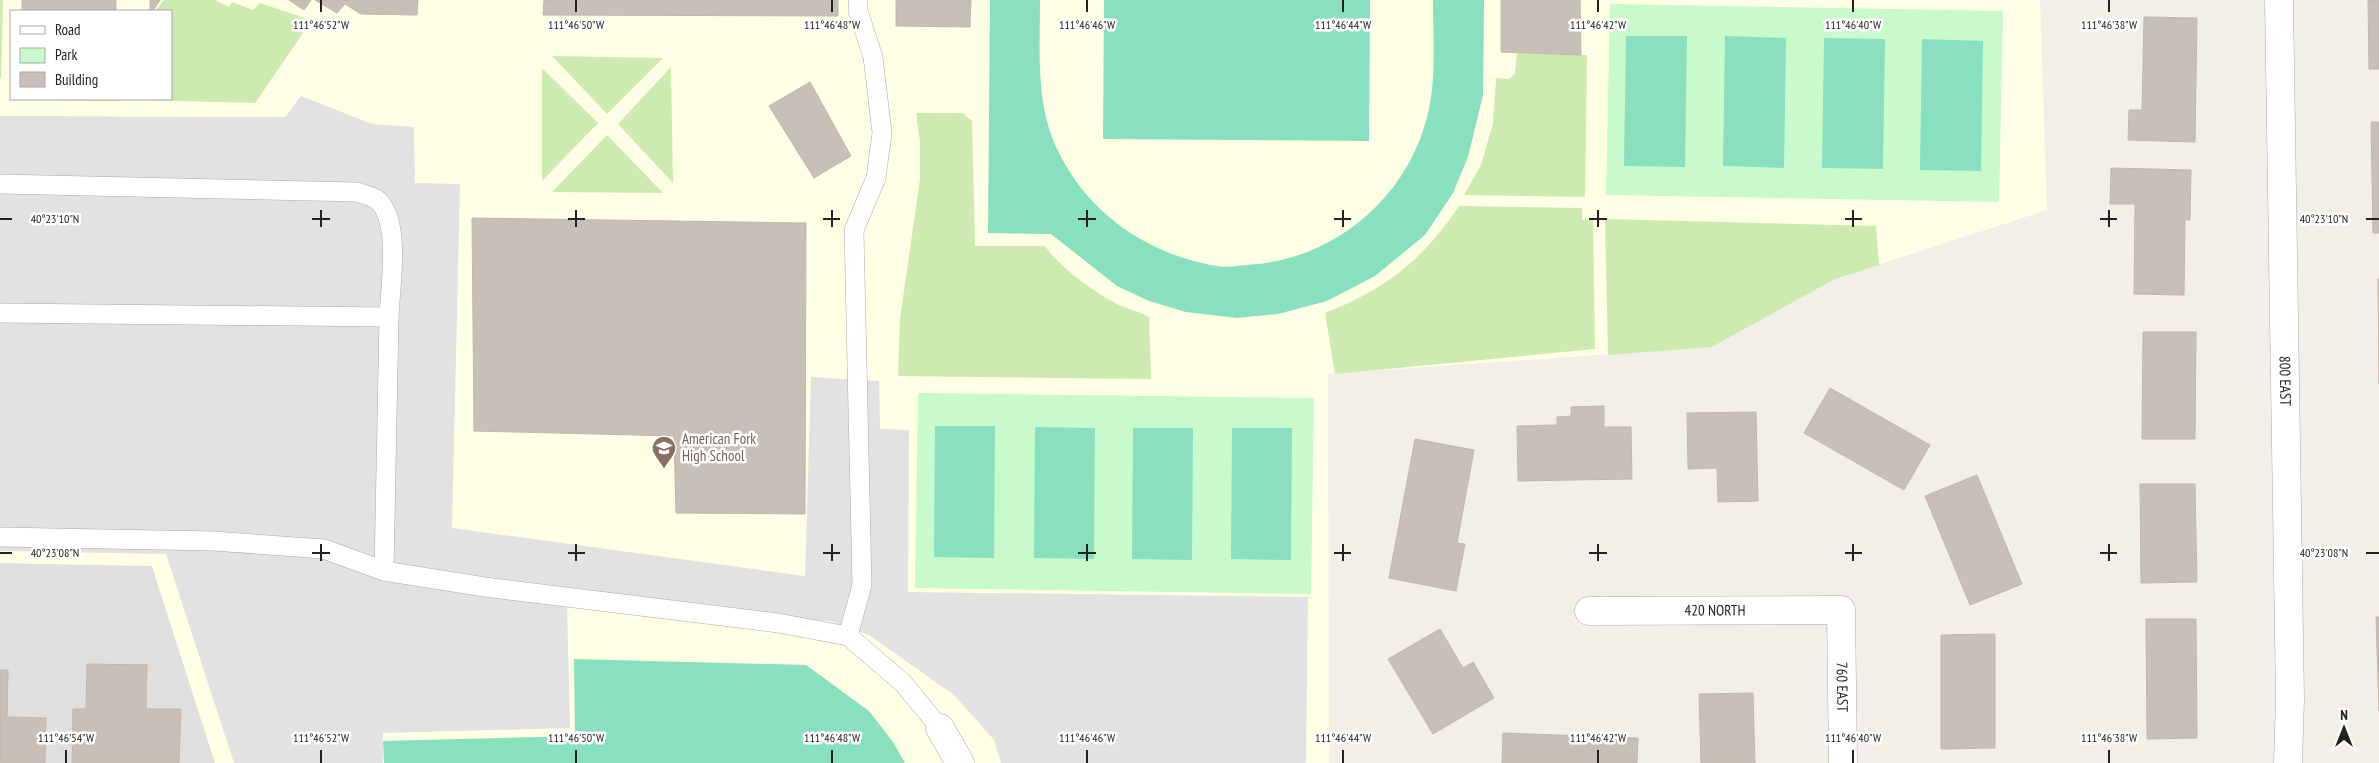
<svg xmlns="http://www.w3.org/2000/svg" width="2379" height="763" viewBox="0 0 2379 763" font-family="'PT Sans Narrow',sans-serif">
<rect width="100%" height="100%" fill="#f2efe9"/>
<path fill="#e0dfdf" d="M0,563l152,3 63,197h-215z"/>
<path fill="#ffffe5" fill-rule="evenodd" d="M0,0h2040l7,210 -212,69 -123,68 -384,27 1,389h-1114l-63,-197 -152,-3zM11,11h160v88h-160z"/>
<g fill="#cdebb0">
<path d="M0,0h3l-2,79 -1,-2z"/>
<path d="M164,0h51l14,7 3,-5 21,8 7,-7 45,15 -6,10 4,5 -48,70 -118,-3 34,-1v-88h-16z"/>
<path d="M1517,52l70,3 -2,142 -121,-2 17,-30 12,-42 3,-45 13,1 6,-5z"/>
<path d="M552,56l111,2 -56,56z"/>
<path d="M671,67l2,116 -55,-59z"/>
<path d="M542,68l56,55 -56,58z"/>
<path d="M119,99v2l-95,-1 1,-1z"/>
<path d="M916,113h47l9,8 3,125h70c13,20 56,52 79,61 8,3 16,5 25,10l2,62 -253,-3 2,-57 20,-140v-37z"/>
<path d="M607,135l56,58 -111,-1z"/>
<path d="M1459,206l123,2v12h11l2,129 -260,25 -10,-61c61,-24 98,-53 134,-107z"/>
<path d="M1605,219l271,7 3,39 -44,14 -123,68 -104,8z"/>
</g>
<g fill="#c8facc">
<path d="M1610,4l393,7 -4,191 -393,-7z"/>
<path d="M918,393l396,5 -3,196 -396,-6z"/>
</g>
<g fill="#88e0be">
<path d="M990,0h50c0,51 -5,106 19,153 31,62 89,101 157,113 9,2 21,0 30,-1 84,-4 157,-62 180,-144 11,-38 7,-81 7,-121h51l-1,95 -15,62 -15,36 -28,42 -50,41 -48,25 -49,13 -41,4 -51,-6 -37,-11 -32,-15 -66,-52 -63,-1z"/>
<path d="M1104,0h266l-1,141 -266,-2z"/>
<path d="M1626,36h61l-2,131 -61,-1z"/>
<path d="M1725,36l61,2 -2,130 -61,-2z"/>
<path d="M1824,38l61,1 -2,130 -61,-1z"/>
<path d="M1922,39l61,2 -2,130 -61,-1z"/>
<path d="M935,426h60l-1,132 -60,-1z"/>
<path d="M1035,427l60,1 -1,131 -60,-1z"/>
<path d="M1133,428h60l-1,132 -60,-1z"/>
<path d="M1232,428h60l-1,132 -60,-1z"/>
<path d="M574,659l232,6 63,46 24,31 12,21h-521l-1,-22 192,-5z"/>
</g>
<path fill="#e2e2e2" d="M301,96l71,28 42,3 1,56 45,1 -8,344 353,48 6,-199 68,4 1,48 29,1 -1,162 400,5 -2,166h-305l-7,-23 -40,-45 -85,-60 -39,-14 -263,-15 3,122 -187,5v30h-149l-68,-209 -166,-3v-435l285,1z"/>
<g fill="#c7bfb8" stroke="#c4b6ab">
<rect x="22" y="0" width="94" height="11"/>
<path d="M150,0h10l-7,11h-3z"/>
<path d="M289,0h22l-7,10z"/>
<path d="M315,0h103l-1,15 -56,-1 -16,-10 -8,9z"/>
<path d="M544,0h294v16l-295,-1z"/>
<path d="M896,0h75l-1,27 -74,-1z"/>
<path d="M1501,0h79l1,55 -80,-3z"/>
<path d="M2368,0h11v69h-10z"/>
<path d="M2144,17l53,1 -2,124 -67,-2 1,-30h13z"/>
<path d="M810,82l41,74 -37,22 -45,-72z"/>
<path d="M2371,122h8v111h-6z"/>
<path d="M2111,168l80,2 -1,50h-5l-1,75 -50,-1 1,-90h-25z"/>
<path d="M472,218l334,5 -1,291 -129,-1 -2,-77 -200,-5z"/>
<path d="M2378,279h1v105z"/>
<path d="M2143,332h53l-1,107h-53z"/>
<path d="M1830,388l100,57 -26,45 -100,-57z"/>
<path d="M1604,406v21h27l1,52 -114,2 -1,-55 40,-1v-8l14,-1v-9z"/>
<path d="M1756,412l2,89 -40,1 -1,-34 -29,1 -1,-56z"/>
<path d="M1415,439l59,11 -17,93 8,1 -9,47 -67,-13z"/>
<path d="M1977,475l45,109 -52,21 -45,-109z"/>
<path d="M2140,484h55l2,98 -56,1z"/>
<path d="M2376,617h3v94z"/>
<path d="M2146,619h50l1,119 -50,1z"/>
<path d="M1440,629l23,39 10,-6 21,36 -61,36 -45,-75z"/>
<path d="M1995,634v114l-54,1v-114z"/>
<path d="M87,664l60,1 -1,44h35l-2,54h-107l1,-54h13z"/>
<path d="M0,670h8l-1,47 39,1 -1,45h-45z"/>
<path d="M1753,693l2,70h-54l-2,-69z"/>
<path d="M1503,733l135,5 -1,25h-135z"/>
</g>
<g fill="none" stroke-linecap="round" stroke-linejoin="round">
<defs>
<g id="service">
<path d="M0,184l357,8c6,2 14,4 19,7 26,19 14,89 13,118"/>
<path d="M0,313l389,4 -5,254 101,16 293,36 70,13 55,47 37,45"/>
<path d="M0,537l213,4 111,8 60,22"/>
<path d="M848,636l14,-51 -8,-355 22,-52 6,-45 -9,-76 -15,-46v-11"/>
</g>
<g id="minor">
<path id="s1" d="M2279,0l11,699 -2,64"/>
<path id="s2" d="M1589,611l252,-1 2,153"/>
<path d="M940,728l20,35"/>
</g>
</defs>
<use href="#service" stroke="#a9a9a9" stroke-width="20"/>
<use href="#minor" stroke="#a9a9a9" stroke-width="29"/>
<use href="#service" stroke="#fff" stroke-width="19"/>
<use href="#minor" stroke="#fff" stroke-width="28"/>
</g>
<path fill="none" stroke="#222" stroke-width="2" d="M321,0v12M576,0v12M832,0v12M1087,0v12M1343,0v12M1598,0v12M1853,0v12M2109,0v12M321,210v17M576,210v17M832,210v17M1087,210v17M1343,210v17M1598,210v17M1853,210v17M2109,210v17M0,219h12M312,219h18M568,219h17M823,219h17M1078,219h18M1334,219h17M1589,219h18M1845,219h17M2100,219h17M2366,219h13M321,544v17M576,544v17M832,544v17M1087,544v17M1343,544v17M1598,544v17M1853,544v17M2109,544v17M0,553h12M312,553h18M568,553h17M823,553h17M1078,553h18M1334,553h17M1589,553h18M1845,553h17M2100,553h17M2366,553h13M66,750v13M321,750v13M576,750v13M832,750v13M1087,750v13M1343,750v13M1598,750v13M1853,750v13M2109,750v13"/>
<defs>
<symbol id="school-pin" viewBox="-11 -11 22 30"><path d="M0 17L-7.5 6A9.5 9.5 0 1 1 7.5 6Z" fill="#8d6e63" stroke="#fff"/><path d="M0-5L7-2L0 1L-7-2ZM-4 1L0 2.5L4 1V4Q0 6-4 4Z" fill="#fff"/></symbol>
</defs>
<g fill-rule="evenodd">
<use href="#school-pin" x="650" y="434" width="28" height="38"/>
</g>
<g text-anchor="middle" stroke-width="5" stroke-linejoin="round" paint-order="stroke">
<g font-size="15" fill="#222" stroke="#fff">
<text dy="5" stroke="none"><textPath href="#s1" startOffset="381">800 EAST</textPath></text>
<text dy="5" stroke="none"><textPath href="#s2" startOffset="126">420 NORTH</textPath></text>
<text dy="5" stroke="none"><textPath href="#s2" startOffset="329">760 EAST</textPath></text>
</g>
<g font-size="15" fill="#785e54" stroke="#fff" text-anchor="start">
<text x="682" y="444">American Fork<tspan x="682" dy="17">High School</tspan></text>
</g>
</g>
<g font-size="12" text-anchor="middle" fill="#222" stroke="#fff" stroke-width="5" stroke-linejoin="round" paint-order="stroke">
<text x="321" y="29">111°46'52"W</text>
<text x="576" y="29">111°46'50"W</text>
<text x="832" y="29">111°46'48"W</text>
<text x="1087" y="29">111°46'46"W</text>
<text x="1343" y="29">111°46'44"W</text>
<text x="1598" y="29">111°46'42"W</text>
<text x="1853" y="29">111°46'40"W</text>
<text x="2109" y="29">111°46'38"W</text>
<text x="55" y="223">40°23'10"N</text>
<text x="2324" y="223">40°23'10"N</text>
<text x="55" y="557">40°23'08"N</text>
<text x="2324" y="557">40°23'08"N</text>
<text x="66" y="742">111°46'54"W</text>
<text x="321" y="742">111°46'52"W</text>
<text x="576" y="742">111°46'50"W</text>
<text x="832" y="742">111°46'48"W</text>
<text x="1087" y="742">111°46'46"W</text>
<text x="1343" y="742">111°46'44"W</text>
<text x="1598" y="742">111°46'42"W</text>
<text x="1853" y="742">111°46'40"W</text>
<text x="2109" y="742">111°46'38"W</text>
</g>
<rect x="10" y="10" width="162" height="90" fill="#ffffff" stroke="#a7a7a7"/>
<rect x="20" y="26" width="25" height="8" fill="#ffffff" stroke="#a7a7a7"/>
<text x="55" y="35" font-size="15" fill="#222222">Road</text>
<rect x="20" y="48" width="25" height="15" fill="#c8facc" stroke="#a7a7a7"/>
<text x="55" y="60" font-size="15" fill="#222222">Park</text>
<rect x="20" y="72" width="25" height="15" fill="#c7bfb8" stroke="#a7a7a7"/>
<text x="55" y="85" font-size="15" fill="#222222">Building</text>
<g transform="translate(2344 728)" stroke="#ffffff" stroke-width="4" paint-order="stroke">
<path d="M0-4L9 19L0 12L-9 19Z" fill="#222222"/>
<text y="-8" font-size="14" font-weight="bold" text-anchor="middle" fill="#222222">N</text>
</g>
</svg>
